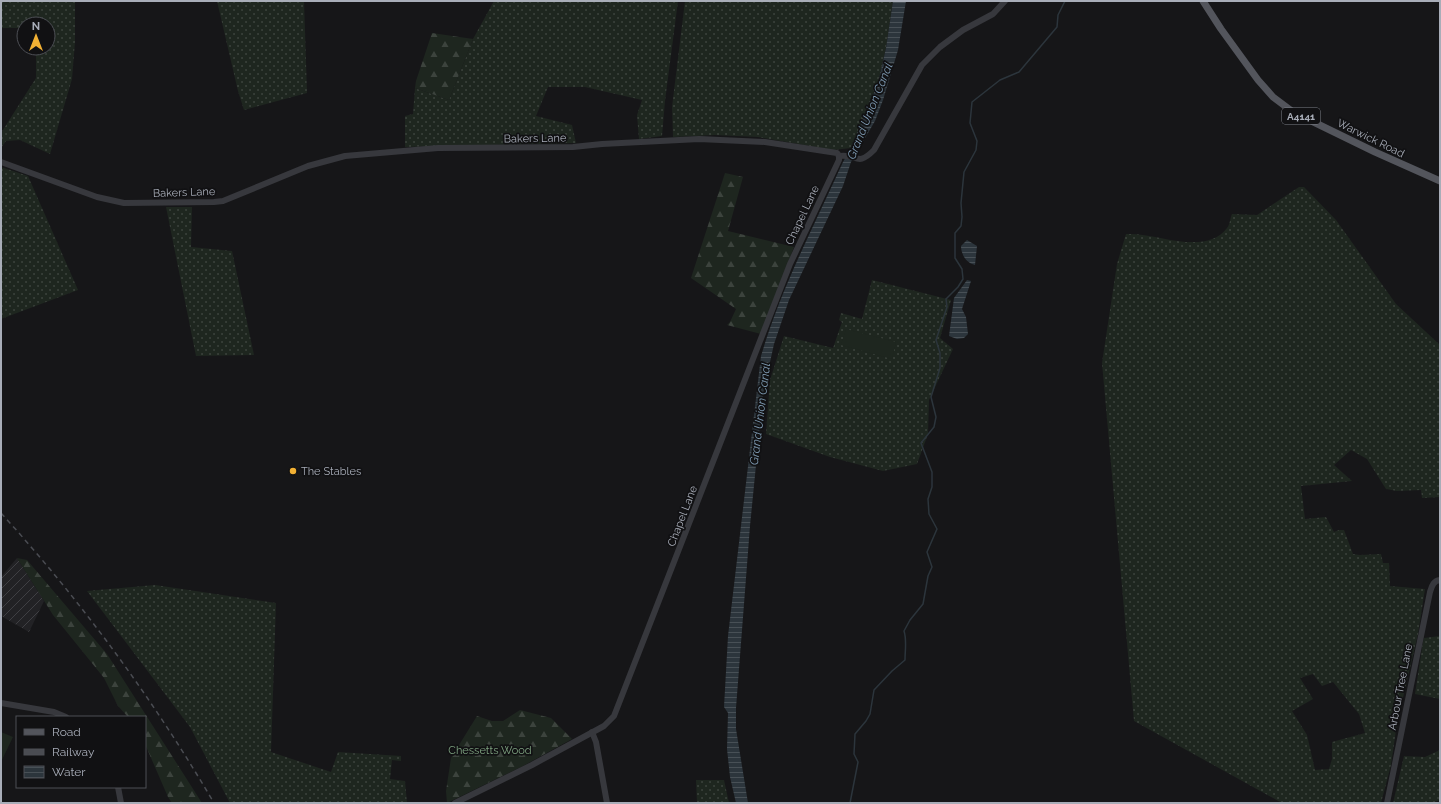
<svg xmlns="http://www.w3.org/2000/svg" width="1441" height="804" viewBox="0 0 1441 804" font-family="Raleway,sans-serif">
<defs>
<pattern id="industrial-furrows" width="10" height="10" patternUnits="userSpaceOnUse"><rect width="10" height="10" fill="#222225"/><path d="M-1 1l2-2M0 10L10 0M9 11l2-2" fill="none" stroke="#3f3f43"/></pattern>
<pattern id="grass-dots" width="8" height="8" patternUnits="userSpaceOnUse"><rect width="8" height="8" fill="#1e261f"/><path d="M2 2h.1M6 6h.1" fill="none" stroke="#3c433d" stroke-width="1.8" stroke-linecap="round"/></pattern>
<pattern id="forest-firs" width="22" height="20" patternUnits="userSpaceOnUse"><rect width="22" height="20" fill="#1e261f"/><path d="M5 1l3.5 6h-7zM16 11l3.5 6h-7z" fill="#3c433d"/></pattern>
<pattern id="water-rules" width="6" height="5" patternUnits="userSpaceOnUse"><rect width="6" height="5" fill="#2c353c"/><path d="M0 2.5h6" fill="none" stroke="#485056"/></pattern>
</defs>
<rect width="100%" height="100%" fill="#161618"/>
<path fill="url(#industrial-furrows)" d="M17,558l27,43 -15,31 -28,-16v-39z"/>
<g fill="url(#grass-dots)" fill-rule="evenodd">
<path d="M1,1h74v41l-3,37 -22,75 -30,-14 -14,1 -5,7v-15l35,-55v-30h12v-24h-24v4h-23z"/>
<path d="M217,1h87l3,92 -63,17 -6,-19z"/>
<path d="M494,1h184l-13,100 -3,35 -23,3 -2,-24 5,-15 -57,-13h-37l-12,29 36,9 4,18 -171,4v-31l8,-2 2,-26 34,12 24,-61z"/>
<path d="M685,1h208l-7,47 -8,34 -27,66 -18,2 -75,-13 -43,-2 -42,2 -1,-30z"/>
<path d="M1,167l27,9 50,114 -77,29z"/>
<path d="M1299,187h5l32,33 60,84 44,41v152l-18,1 -1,-8 -24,1 -11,-2 -19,-30 -16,-9 -17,15 18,16 -51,5 4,33 21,-2 8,15 5,-2h5l9,24 7,1 21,-1 2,9h6l1,23 35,3 -7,45 -21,89 -6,42 -10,38h-99l-148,-82 -32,-358 15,-99 9,-30c30,-2 79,23 101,-6 3,-3 3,-10 5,-14l25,1zM1313,674l9,12 11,-4 26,32 6,19 -33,9v17l-3,10 -14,1 -8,-35 -15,-24 21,-12 -13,-21z"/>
<path d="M166,207h26l-1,40 41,4 22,104 -58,1z"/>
<path d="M872,280l79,20 -11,38 13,11 -24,51 -1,34 -11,30 -34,7 -53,-14 -64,-23 4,-54 14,-44 49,12 9,-26 -3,-2 2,-7 21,6z"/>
<path d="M155,585l121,18 -5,149 60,20 7,-20 63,4v5l-9,-1 -2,19 15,2 2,22h-177l-40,-76 -103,-136z"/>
<path d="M1440,636v63l-25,-5 8,-52 1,-4z"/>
<path d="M1440,750v50l-8,3h-39l11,-47 21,1z"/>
<path d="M696,780h28l5,23h-32z"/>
</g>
<g fill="url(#forest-firs)">
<path d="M432,33l41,6 -24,61 -34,-12 1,-7z"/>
<path d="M725,173l18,4 -15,54 66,16 -33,87 -34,-9 3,-3 6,-13 -45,-31z"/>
<path d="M17,558l10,2 80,94 95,149h-30l-4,-6 -23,-53v-27h-17l-10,-11 -14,-28 -51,-63z"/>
<path d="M520,710l31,8 21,21 -51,28 -74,36 -1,-12 5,-33 26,-42 15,5h11z"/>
</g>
<g fill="#1e261f">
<path d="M846,329l50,13 -4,17 -51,-14z"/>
<path d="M1,732l12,5 -12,25z"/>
</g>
<g fill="url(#water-rules)">
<path d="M893,1h13l-8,49 -15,50 -8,21 -24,41 -8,24 -54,114 -15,44 -11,50 -13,132 -14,182v21l12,74h-12l-6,-26 -3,-28 1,-36 -4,-6 4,-71 33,-280c20,-68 53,-130 82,-194l8,-14 27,-65 8,-35z"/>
<path d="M967,240l10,6 -2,19c-9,-2 -14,-11 -14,-19z"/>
<path d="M967,280l4,1 -9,28 4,8 2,17 -4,4 -7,1 -8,-3 5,-38z"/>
</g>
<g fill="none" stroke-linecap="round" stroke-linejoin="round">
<path stroke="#2c353c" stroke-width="1.5" d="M850,803l8,-41 -4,-8 1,-20 11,-13 4,-7 4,-24 18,-19 13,-11c0,-10 2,-20 -1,-29l6,-11 13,-16 5,-28 4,-9 -5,-15 10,-23 -8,-15 -1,-15 4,-12v-15l-11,-29 13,-16 2,-10 -5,-20 9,-29v-15l-4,-13 11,-33 -1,-8 12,-12 5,-8 -1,-10 -7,-11v-25l6,-7 1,-9 -1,-14 3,-31 12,-22 1,-9 -7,-18 2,-21 28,-22 19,-8 38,-45 1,-12 7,-14"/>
<g stroke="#37383d" stroke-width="6">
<path d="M1,162l96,35 27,6 90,-1 9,-1 85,-35 37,-10 93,-8 135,-1 29,-3 97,-5 66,3 72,11 2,3c19,-3 17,12 35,-6l48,-85 18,-18 23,-17 30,-16 12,-13"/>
<path d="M1,703l53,9 12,5"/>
<path d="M592,732l4,10 11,61"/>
<path d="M118,787l3,16"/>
<path d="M455,803l77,-38 72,-39 10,-10 176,-452 49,-104v-4"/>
<path d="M1387,803l43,-211c2,-6 3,-11 10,-12"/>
</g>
<path stroke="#53555c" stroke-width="7" d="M1203,1l18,28 37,51 15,17 20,15 82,40 65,29"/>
<path stroke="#4a4c52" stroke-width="1.5" stroke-dasharray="5 4" stroke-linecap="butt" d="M1,513c81,89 152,186 213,290"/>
</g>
<circle fill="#f2b134" stroke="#111113" stroke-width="1.5" cx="293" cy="471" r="4"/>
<g text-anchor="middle" stroke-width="3.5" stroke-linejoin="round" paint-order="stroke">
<rect fill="#111113" stroke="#7b7e86" stroke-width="1" x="1282" y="108" width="38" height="16" rx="3"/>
<g font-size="10" font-weight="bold" fill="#a8adb8">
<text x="1301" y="120">A4141</text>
</g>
<g font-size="11" fill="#a8adb8" stroke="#111113">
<text transform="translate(535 138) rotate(-1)" y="4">Bakers Lane</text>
<text transform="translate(1371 138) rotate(26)" y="4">Warwick Road</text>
<text transform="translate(184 192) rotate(-2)" y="4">Bakers Lane</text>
<text transform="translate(802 215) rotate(-65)" y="4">Chapel Lane</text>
<text transform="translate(682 516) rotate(-69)" y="4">Chapel Lane</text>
<text transform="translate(1400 687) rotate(-79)" y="4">Arbour Tree Lane</text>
</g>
<g font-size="11" fill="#a8adb8" stroke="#111113" text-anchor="start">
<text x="301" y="475">The Stables</text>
</g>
<g font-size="11" fill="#7fa381" stroke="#111113">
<text x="490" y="754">Chessetts Wood</text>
</g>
<g font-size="12" font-style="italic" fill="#7f9bb3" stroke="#111113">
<text transform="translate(870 111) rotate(-68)" y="4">Grand Union Canal</text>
<text transform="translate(760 414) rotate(-83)" y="4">Grand Union Canal</text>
</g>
</g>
<rect width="1441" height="804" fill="none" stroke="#a8adb8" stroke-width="4"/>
<rect x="16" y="716" width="130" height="72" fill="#111113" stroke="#4d4f55"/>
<rect x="24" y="729" width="20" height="6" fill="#53555c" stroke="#4d4f55"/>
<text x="52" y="736" font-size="12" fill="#a8adb8">Road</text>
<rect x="24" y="749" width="20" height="6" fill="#4a4c52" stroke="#4d4f55"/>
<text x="52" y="756" font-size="12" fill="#a8adb8">Railway</text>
<rect x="24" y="766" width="20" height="12" fill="url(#water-rules)" stroke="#4d4f55"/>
<text x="52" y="776" font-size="12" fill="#a8adb8">Water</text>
<g transform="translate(36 36)"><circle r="19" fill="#111113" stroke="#4d4f55"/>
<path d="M0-3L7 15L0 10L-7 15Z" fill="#f2b134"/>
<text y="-6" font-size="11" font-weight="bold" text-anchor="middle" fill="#a8adb8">N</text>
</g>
</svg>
